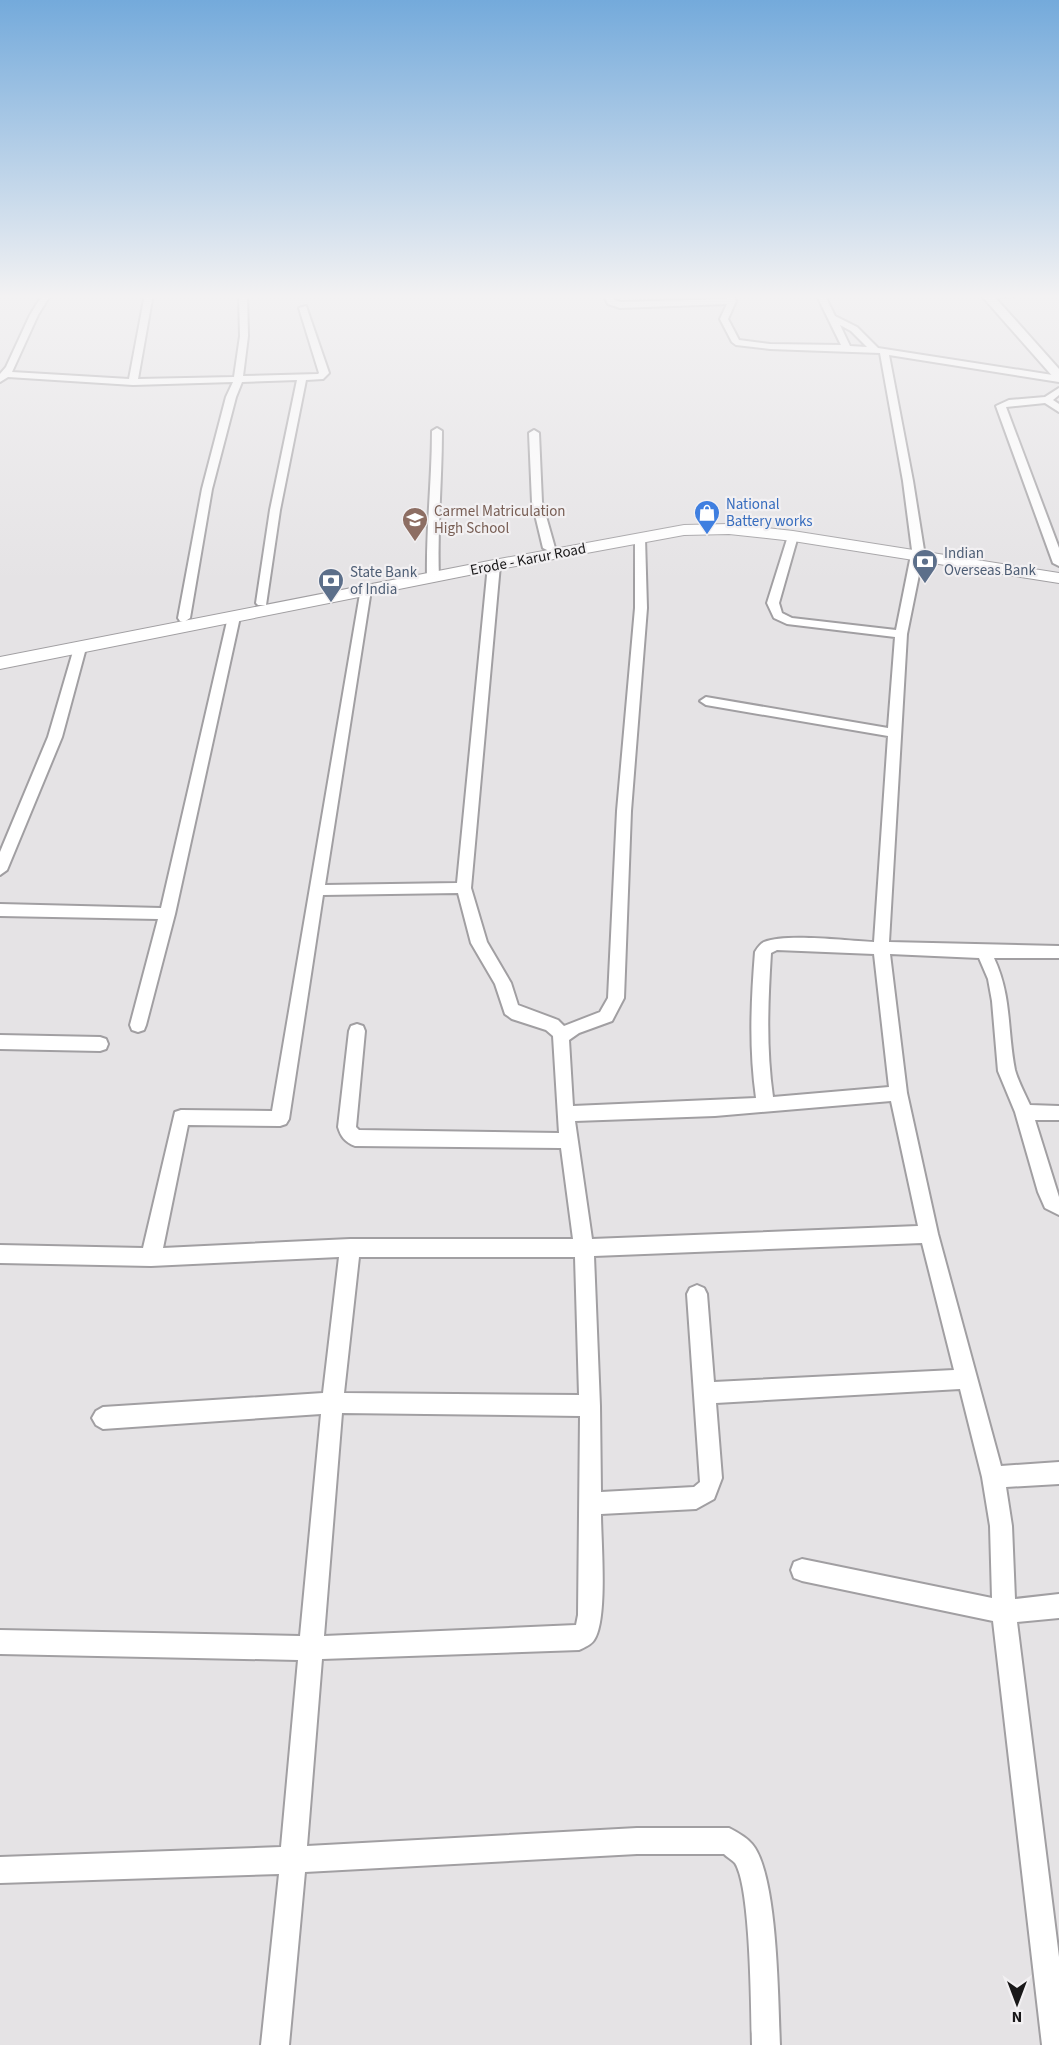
<svg xmlns="http://www.w3.org/2000/svg" width="1059" height="2045" viewBox="0 0 1059 2045" font-family="'Source Sans 3',sans-serif">
<rect width="100%" height="100%" fill="#e5e3e5"/>
<g fill="none" stroke-linecap="round" stroke-linejoin="round">
<defs>
<g id="street">
<path d="M43,294h8l-13,21 -26,57 117,7 16,-85h8l-15,85 96,-2 6,-41 -1,-42h8l1,42 -5,40 75,-2 1,-1 -20,-65 7,-2 23,67 -6,6 -17,1 -26,130 -14,95h-8l-2,-2 14,-93 27,-130 -55,2 -6,15 -24,92 -22,129 -6,4 -4,-1 -2,-3 24,-129 24,-92 7,-15 -100,3 -125,-8 -8,5v-8l6,-7 24,-52z"/>
<path d="M603,294h8l3,6 7,2 106,-3 -3,-5h8l4,7 -8,18 11,21 31,4 71,1 -25,-51h8l11,22 22,11 21,21 181,28v6l-170,-27 24,126 11,69 -17,84 -18,308 170,4v12h-65c18,39 13,71 21,112 3,11 10,24 15,35l29,1v14h-24l24,77v18l-14,-7 -7,-16 -23,-80 -17,-41 -6,-70 -4,-22 -9,-21 -89,-4 17,139 31,141 63,232 58,-4v22l-53,3 6,39 3,73 44,-5v24l-42,4 42,335v88h-17l-49,-424 -191,-40 -8,-3 -3,-8 3,-8 8,-3 190,39 -2,-72 -8,-49 -22,-88 -244,14 6,75 -8,21 -18,10 -95,5c0,27 7,106 -7,126 -3,5 -9,7 -15,10l-257,9 -15,187 330,-18h92c8,4 17,9 23,16 26,30 26,158 28,201h-28c-1,-35 -1,-157 -17,-182 -3,-3 -8,-6 -11,-9h-87l-332,18 -16,173h-28l18,-171 -279,9v-26l281,-10 17,-187 -298,-6v-24l300,6 21,-222 -218,15 -7,-4 -4,-7 4,-7 7,-4 220,-14 16,-136 -188,9 -151,-3v-18l143,3 32,-136 6,-2 91,1 89,-523 4,-1 6,3 -46,295 132,-2 31,-318 6,-3 4,1 2,2 -29,323 16,54 24,41 7,22 40,15 6,6 36,-14 8,-14 9,-187 18,-203v-70l5,-3 5,3 2,70 -16,203 -7,187 -12,23 -33,12 -10,7 4,66 183,-8c-7,-50 -5,-96 -1,-146 3,-5 5,-8 9,-10 23,-9 83,-1 110,0l14,-206 -182,-31 -6,-4 6,-4 182,31 7,-91 -108,-13 -13,-6 -7,-15 21,-67 5,-3 5,3 -19,67 3,10 10,5 104,12 16,-80 -9,-69 -23,-128 -110,-4 -34,-4 -4,-3 -12,-23 7,-15 -107,4 -12,-4zM840,325l11,6 16,16 -17,-1zM458,893l13,50 24,41 10,30 7,5 34,11 7,6 6,97 -200,-3 -3,-3 9,-96 -2,-5 -6,-2 -6,2 -2,5 -11,96c3,10 7,15 17,19l206,2 12,91h-223l-187,9 25,-123 92,1 6,-2 3,-5 34,-224zM777,950l97,4 15,133 -116,10c-7,-49 -5,-95 -2,-144zM891,1101l27,125 -326,13 -17,-118 140,-5zM922,1243l32,127 -240,12 -7,-88 -3,-6 -7,-3 -7,3 -3,6 13,188 -6,5 -93,5 -1,-86 -6,-150zM359,1257h216l4,138 -235,-2zM342,1413l238,3 -2,199 -2,10 -252,11z"/>
<path d="M984,294h60l-57,4h-3z"/>
<path d="M1059,388v7l-6,5 6,4v8l-14,-9 -39,4 53,141v18l-6,-3 -57,-157 13,-6 36,-3z"/>
<path d="M437,428l5,3c0,49 -5,98 -3,147l-6,3 -6,-3c-1,-49 5,-98 5,-147z"/>
<path d="M534,430l5,3 3,69 13,46 -6,3 -6,-3 -11,-46 -3,-69z"/>
<path d="M234,613l6,4 -65,297 -29,111 -2,5 -6,2 -6,-2 -2,-5 28,-106 -158,-3v-12l161,4 67,-291z"/>
<path d="M80,644l6,4 -24,89 -55,133 -7,5v-23l48,-115 26,-89z"/>
<path d="M0,1035l100,2 6,2 2,5 -2,5 -6,2 -100,-2z"/>
</g>
<path id="secondary" d="M980,294h12l67,75v11l-4,-1z"/>
<path id="primary" d="M729,524l64,7 266,42v10l-266,-42 -64,-7 -45,1 -190,35 -494,99v-12l494,-97 190,-35z"/>
</defs>
<use href="#street" stroke="#a19fa2" stroke-width="4"/>
<use href="#secondary" stroke="#a19fa2" stroke-width="4"/>
<use href="#primary" stroke="#a19fa2" stroke-width="2"/>
<use href="#street" fill="#fff" fill-rule="evenodd"/>
<use href="#secondary" fill="#fff" fill-rule="evenodd"/>
<use href="#primary" fill="#fff" fill-rule="evenodd"/>
</g>
<linearGradient id="sky" x2="0" y2="1"><stop stop-color="#74aadb"/><stop offset="0.51" stop-color="#f3f2f3"/><stop offset="1" stop-color="#f3f2f3" stop-opacity="0"/></linearGradient>
<rect width="1059" height="581" fill="url(#sky)"/>
<defs>
<symbol id="shop-pin" viewBox="-11 -11 22 30"><path d="M0 17L-7.5 6A9.5 9.5 0 1 1 7.5 6Z" fill="#3f7fe0" stroke="#f2f0f2"/><path d="M-5-2.5h2.3a2.7 3.5 0 0 1 5.4 0H5L5.5 6h-11ZM-1.5-2.5h3a1.5 2.3 0 0 0-3 0Z" fill="#fff"/></symbol>
<symbol id="school-pin" viewBox="-11 -11 22 30"><path d="M0 17L-7.5 6A9.5 9.5 0 1 1 7.5 6Z" fill="#8d6e63" stroke="#f2f0f2"/><path d="M0-5L7-2L0 1L-7-2ZM-4 1L0 2.5L4 1V4Q0 6-4 4Z" fill="#fff"/></symbol>
<symbol id="bank-pin" viewBox="-11 -11 22 30"><path d="M0 17L-7.5 6A9.5 9.5 0 1 1 7.5 6Z" fill="#5c6f8a" stroke="#f2f0f2"/><path d="M-6-4H6V4H-6ZM0-2.3a2.3 2.3 0 1 0 0 4.6a2.3 2.3 0 1 0 0-4.6Z" fill="#fff"/></symbol>
</defs>
<g fill-rule="evenodd">
<use href="#shop-pin" x="692" y="498" width="30" height="40"/>
<use href="#school-pin" x="400" y="505" width="30" height="40"/>
<use href="#bank-pin" x="910" y="547" width="30" height="40"/>
<use href="#bank-pin" x="316" y="566" width="30" height="40"/>
</g>
<g text-anchor="middle" stroke-width="4.5" stroke-linejoin="round" paint-order="stroke">
<g font-size="15" fill="#366cbe" stroke="#f2f0f2" text-anchor="start">
<text x="726" y="509">National<tspan x="726" dy="17">Battery works</tspan></text>
</g>
<g font-size="15" fill="#785e54" stroke="#f2f0f2" text-anchor="start">
<text x="434" y="516">Carmel Matriculation<tspan x="434" dy="17">High School</tspan></text>
</g>
<g font-size="15" fill="#4e5e75" stroke="#f2f0f2" text-anchor="start">
<text x="944" y="558">Indian<tspan x="944" dy="17">Overseas Bank</tspan></text>
<text x="350" y="577">State Bank<tspan x="350" dy="17">of India</tspan></text>
</g>
<g font-size="15" fill="#191819" stroke="#f2f0f2">
<text transform="translate(528 559) rotate(-11)" y="5">Erode - Karur Road</text>
</g>
</g>
<g transform="translate(1017 2003) rotate(180)" stroke="#f2f0f2" stroke-width="4.5" paint-order="stroke">
<path d="M0-4.5L10 22L0 15L-10 22Z" fill="#191819"/>
<text y="-9" font-size="16" font-weight="bold" text-anchor="middle" fill="#191819">N</text>
</g>
</svg>
